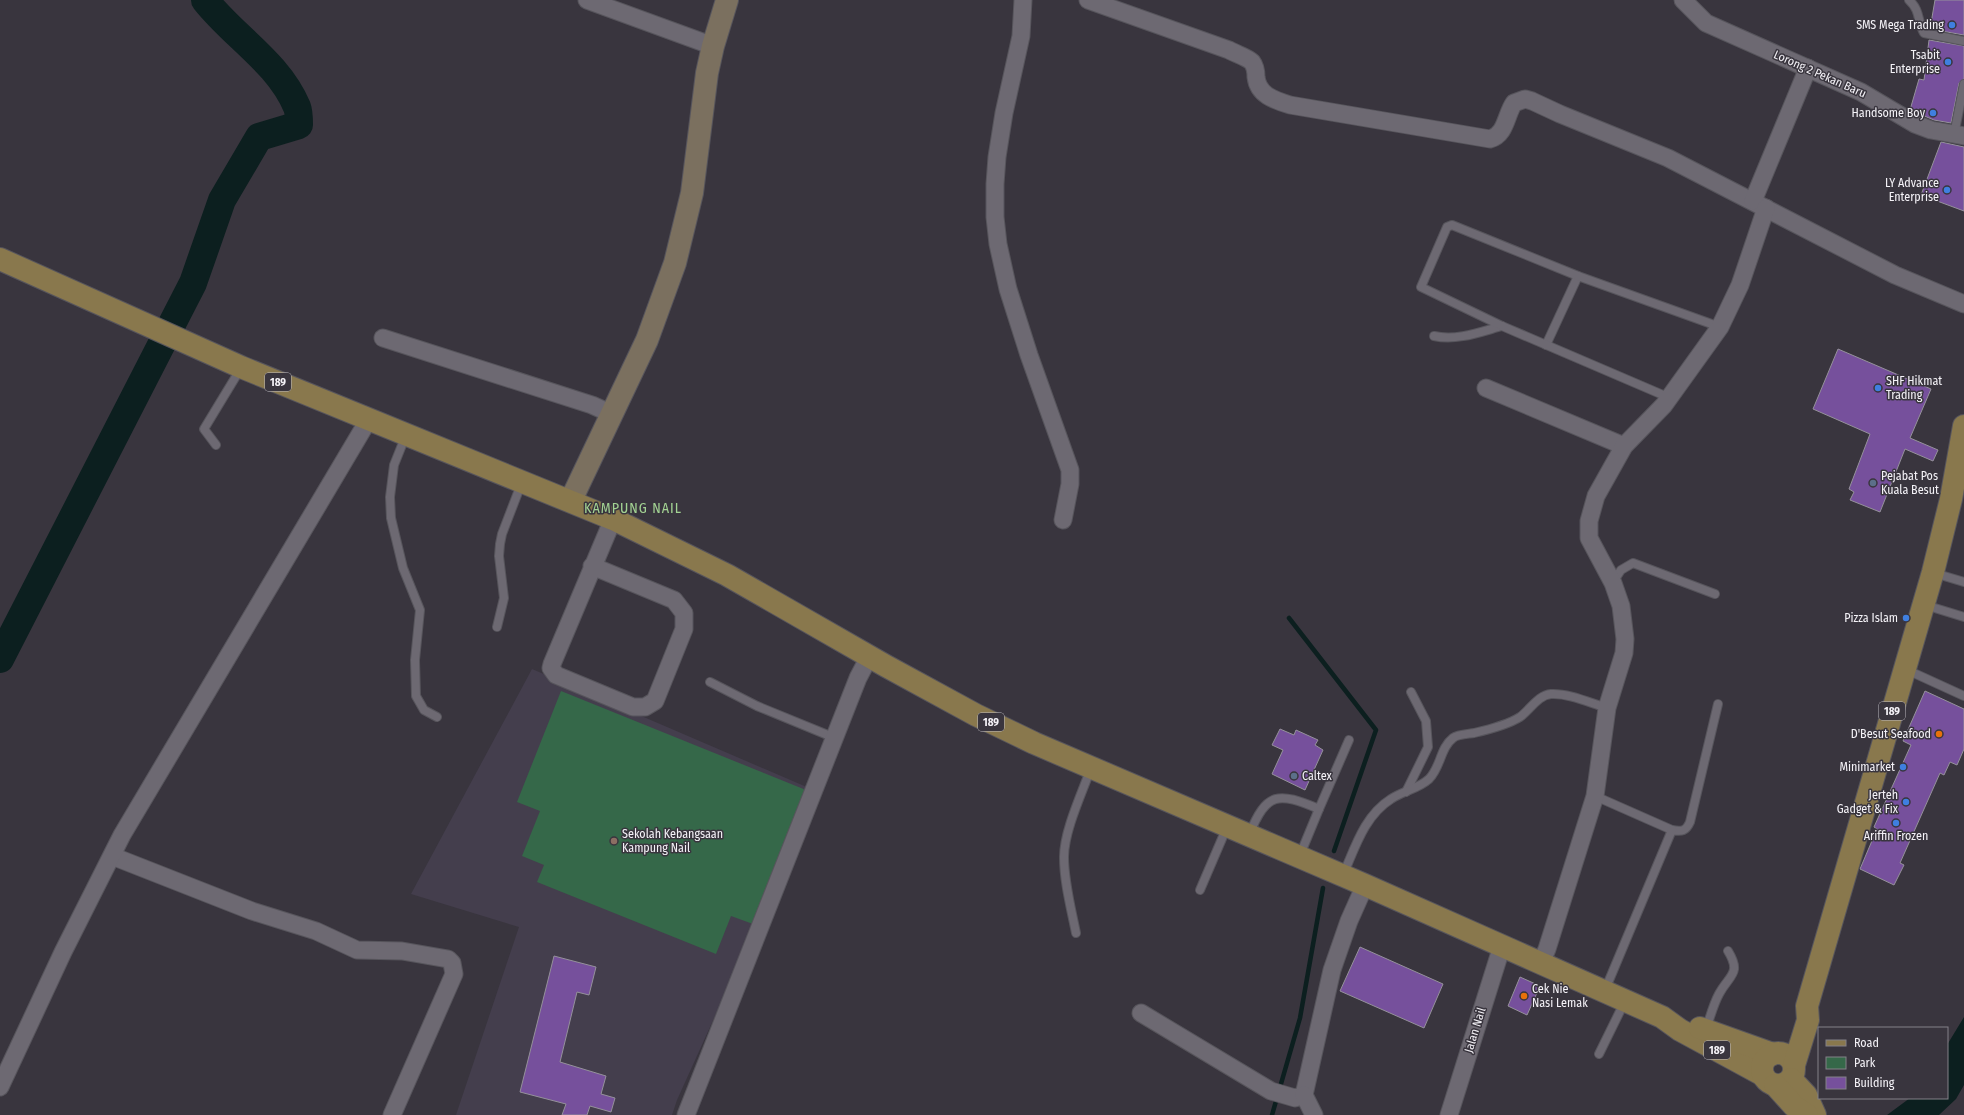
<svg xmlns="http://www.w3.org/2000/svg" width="1964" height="1115" viewBox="0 0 1964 1115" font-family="'Fira Sans Condensed',sans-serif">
<rect width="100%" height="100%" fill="#39353e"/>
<path fill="#443e4d" d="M532,669l277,119 -52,135 -80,177 -5,15h-216l63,-188 -108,-33z"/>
<path fill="#356849" d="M561,691l245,99 -53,134 -22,-8 -15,38 -179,-72 7,-17 -22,-9 18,-45 -23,-9z"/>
<path fill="#0c1f1f" d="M1964,1017v68l-8,14 -17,16h-52l23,-17h37v-53z"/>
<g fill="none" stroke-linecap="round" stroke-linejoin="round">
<g stroke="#0c1f1f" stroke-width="4.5">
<path d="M1289,618l87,112 -42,121"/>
<path d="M1272,1115l28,-97 23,-130"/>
</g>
<path stroke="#0c1f1f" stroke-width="28" d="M0,659l193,-376 29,-83 37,-63 40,-12c0,-6 0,-13 -2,-18 -19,-45 -63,-70 -92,-107"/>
</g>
<g fill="#76509c" stroke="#95919b">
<path d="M1935,0h29v35l-34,-6z"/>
<path d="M1929,40l35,6v33l-5,4 -8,40 -17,-3 -24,-10 9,-31 5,1z"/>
<path d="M1941,142l23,5v64l-43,-16z"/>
<path d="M1838,349l93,40 -21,49 28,12 -5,11 -28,-12 -25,63 -30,-12 4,-8 -5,-3 21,-55 -57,-25z"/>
<path d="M1925,691l39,18v40l-7,16 -7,-3 -6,13 -4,-2 -40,90 4,2 -10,20 -34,-16 17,-40 -3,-2 37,-82 -8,-4z"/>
<path d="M1280,729l14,6 2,-5 22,10 -3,5 8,5 -18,40 -33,-16 11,-24 -11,-5z"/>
<path d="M1360,947l83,37 -19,44 -84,-37z"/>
<path d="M554,956l42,11 -7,28 -12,-3 -17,70 46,14 -5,18 14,4 -4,14 -21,-6 -3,9h-25l4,-11 -46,-12z"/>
<path d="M1520,977l20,9 -13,29 -19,-9z"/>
</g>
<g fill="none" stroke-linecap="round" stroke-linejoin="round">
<defs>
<g id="lane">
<path d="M1909,0c12,11 8,21 15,33l40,8"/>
<path d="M1954,135l10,-51"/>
<path d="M1434,336c23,5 46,-4 68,-10"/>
<path d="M1546,345l32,-69"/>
<path d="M1670,398l-168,-72 -81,-39 26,-60 5,-2 126,51 142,51"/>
<path d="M406,435l-12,30 -4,32 1,21 12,50 17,42 -5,50 1,36 8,14 13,7"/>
<path d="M216,445l-12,-16 37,-61"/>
<path d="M1934,573l30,9"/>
<path d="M1613,582l8,-12 12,-7 82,31"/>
<path d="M1925,605l39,12"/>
<path d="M497,627l7,-29 -5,-42 1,-12 2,-10 20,-52"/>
<path d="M1905,669l59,27"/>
<path d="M710,682l47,24 78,32"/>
<path d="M1406,792l22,-45 -2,-26 -15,-29"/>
<path d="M1595,796l77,34c10,2 14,1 18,-8l28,-118"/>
<path d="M1319,809l30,-69"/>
<path d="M1249,835c18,-44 29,-43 70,-26l-19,46"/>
<path d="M1343,875c12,-27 21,-59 48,-76 12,-8 27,-10 38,-20 12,-12 11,-31 24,-41 5,-4 15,-4 21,-5 13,-3 35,-9 46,-16 10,-7 18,-22 31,-23 18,-1 39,9 56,14"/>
<path d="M1200,890l27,-63"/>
<path d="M1076,933c-5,-25 -12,-51 -12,-76 0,-26 18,-64 27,-89"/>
<path d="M1605,990l67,-160"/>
<path d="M1706,1029c4,-11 7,-24 13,-35 10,-19 23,-20 9,-43"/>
<path d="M1599,1054l26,-53"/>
</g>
<g id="street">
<path d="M587,0l126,46"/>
<path d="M1023,0l-2,36 -17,77 -7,44 -2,27v33l3,27 10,45 21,66 41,115v14l-7,36"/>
<path d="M1088,0l141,50c7,4 18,7 23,12 3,4 4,10 4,15 2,18 18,23 34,28l200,34c16,-4 16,-25 24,-36l11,-4 7,2 28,13 108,44 227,117 69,29"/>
<path d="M1683,0l23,23 155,69 54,32 16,6 33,6"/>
<path d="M1753,201l55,-133"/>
<path d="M383,338l209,67 20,9"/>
<path d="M1486,388l138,58"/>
<path d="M592,566l82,34 10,13v16l-29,72 -10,6h-12l-77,-32 -5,-7 1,-4 61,-145"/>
<path d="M112,856l140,55 64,20 41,19 45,1 46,8 4,4 2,11 -62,141"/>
<path d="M1541,963l6,-14 48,-153 12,-88 17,-55 1,-14 -4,-33 -8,-23 -24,-45v-17l7,-25 28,-50 40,-41 56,-78 20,-42 26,-77"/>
<path d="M1141,1013l130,78 24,7 9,-3 28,-125 17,-49 16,-36"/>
<path d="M0,1087l63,-135 59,-117 247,-416"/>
<path d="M1304,1095l10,20"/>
<path d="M686,1115l172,-437 11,-21"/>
<path d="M1449,1115l53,-169"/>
</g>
<path id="secondary" d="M571,500l76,-160 28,-77 17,-70 15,-120 6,-27 14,-46"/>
<g id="primary">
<path d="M0,259l241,108 372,152 114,56 159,91 90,49 58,28 331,142 297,132 18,13 83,45"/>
<path d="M1700,1028l73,26"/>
<circle cx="1778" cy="1069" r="16"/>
<path d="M1794,1065l14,-45 -1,-14 126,-434 18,-73 13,-73"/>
<path d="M1791,1079l15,16 9,20"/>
<path d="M1775,1085l19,21 13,9"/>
</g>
</defs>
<use href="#lane" stroke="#57555c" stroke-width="10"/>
<use href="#street" stroke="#57555c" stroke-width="19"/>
<use href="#secondary" stroke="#57555c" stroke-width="24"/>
<use href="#primary" stroke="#57555c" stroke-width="24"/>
<use href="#lane" stroke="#6d6972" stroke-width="8"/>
<use href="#street" stroke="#6d6972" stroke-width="17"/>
<use href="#secondary" stroke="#7b705f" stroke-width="22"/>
<use href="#primary" stroke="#89784d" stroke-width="22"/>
</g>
<g fill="#3f7fe0" stroke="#39353e" stroke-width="1.5">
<circle cx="1952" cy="25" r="4"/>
<circle cx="1948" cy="62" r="4"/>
<circle cx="1933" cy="113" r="4"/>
<circle cx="1947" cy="190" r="4"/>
<circle cx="1878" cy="388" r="4"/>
<circle cx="1906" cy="618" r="4"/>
<circle cx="1903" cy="767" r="4"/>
<circle cx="1906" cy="802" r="4"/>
<circle cx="1896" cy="823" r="4"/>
</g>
<g fill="#5c6f8a" stroke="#39353e" stroke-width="1.5">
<circle cx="1873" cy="483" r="4"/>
<circle cx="1294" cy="776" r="4"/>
</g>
<g fill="#e8710a" stroke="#39353e" stroke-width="1.5">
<circle cx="1939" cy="734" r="4"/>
<circle cx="1524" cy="996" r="4"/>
</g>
<circle fill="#8d6e63" stroke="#39353e" stroke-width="1.5" cx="614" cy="841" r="4"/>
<g text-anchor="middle" stroke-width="3" stroke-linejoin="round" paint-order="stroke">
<g fill="#39353e" stroke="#bdbac0" stroke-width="1">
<rect x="265" y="373" width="26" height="18" rx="3"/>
<rect x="1879" y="702" width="26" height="18" rx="3"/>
<rect x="978" y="713" width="26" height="18" rx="3"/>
<rect x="1704" y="1041" width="26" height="18" rx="3"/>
</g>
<g font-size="11" font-weight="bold" fill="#f5f3f8">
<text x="278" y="386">189</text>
<text x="1892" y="715">189</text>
<text x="991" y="726">189</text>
<text x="1717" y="1054">189</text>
</g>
<g font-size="12" fill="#f5f3f8" stroke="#39353e" text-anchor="end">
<text x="1944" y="29">SMS Mega Trading</text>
<text x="1940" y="59">Tsabit<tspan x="1940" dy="14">Enterprise</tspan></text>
<text x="1925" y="117">Handsome Boy</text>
<text x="1939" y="187">LY Advance<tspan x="1939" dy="14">Enterprise</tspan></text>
<text x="1886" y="385" text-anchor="start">SHF Hikmat<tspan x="1886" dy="14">Trading</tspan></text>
<text x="1881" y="480" text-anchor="start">Pejabat Pos<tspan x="1881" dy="14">Kuala Besut</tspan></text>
<text x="1898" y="622">Pizza Islam</text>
<text x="1931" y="738">D'Besut Seafood</text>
<text x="1895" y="771">Minimarket</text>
<text x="1302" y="780" text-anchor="start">Caltex</text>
<text x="1898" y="799">Jerteh<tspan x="1898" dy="14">Gadget &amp; Fix</tspan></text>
<text x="622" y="838" text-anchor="start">Sekolah Kebangsaan<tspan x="622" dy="14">Kampung Nail</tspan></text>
<text x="1896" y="840" text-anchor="middle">Ariffin Frozen</text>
<text x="1532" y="993" text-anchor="start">Cek Nie<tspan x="1532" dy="14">Nasi Lemak</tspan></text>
</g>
<g font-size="12" fill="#f5f3f8" stroke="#39353e">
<text transform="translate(1820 74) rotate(24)" y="4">Lorong 2 Pekan Baru</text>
<text transform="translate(1475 1030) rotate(-73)" y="4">Jalan Nail</text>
</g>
<g font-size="14" letter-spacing="1" fill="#a3d393" stroke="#39353e">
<text x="633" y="513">KAMPUNG NAIL</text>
</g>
</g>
<rect x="1818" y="1027" width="130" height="72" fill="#39353e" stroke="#848188"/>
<rect x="1826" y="1040" width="20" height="6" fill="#89784d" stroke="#848188"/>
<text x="1854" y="1047" font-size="12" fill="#f5f3f8">Road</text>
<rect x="1826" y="1057" width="20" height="12" fill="#356849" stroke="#848188"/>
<text x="1854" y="1067" font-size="12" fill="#f5f3f8">Park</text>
<rect x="1826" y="1077" width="20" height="12" fill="#76509c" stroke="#848188"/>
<text x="1854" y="1087" font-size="12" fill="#f5f3f8">Building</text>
</svg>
